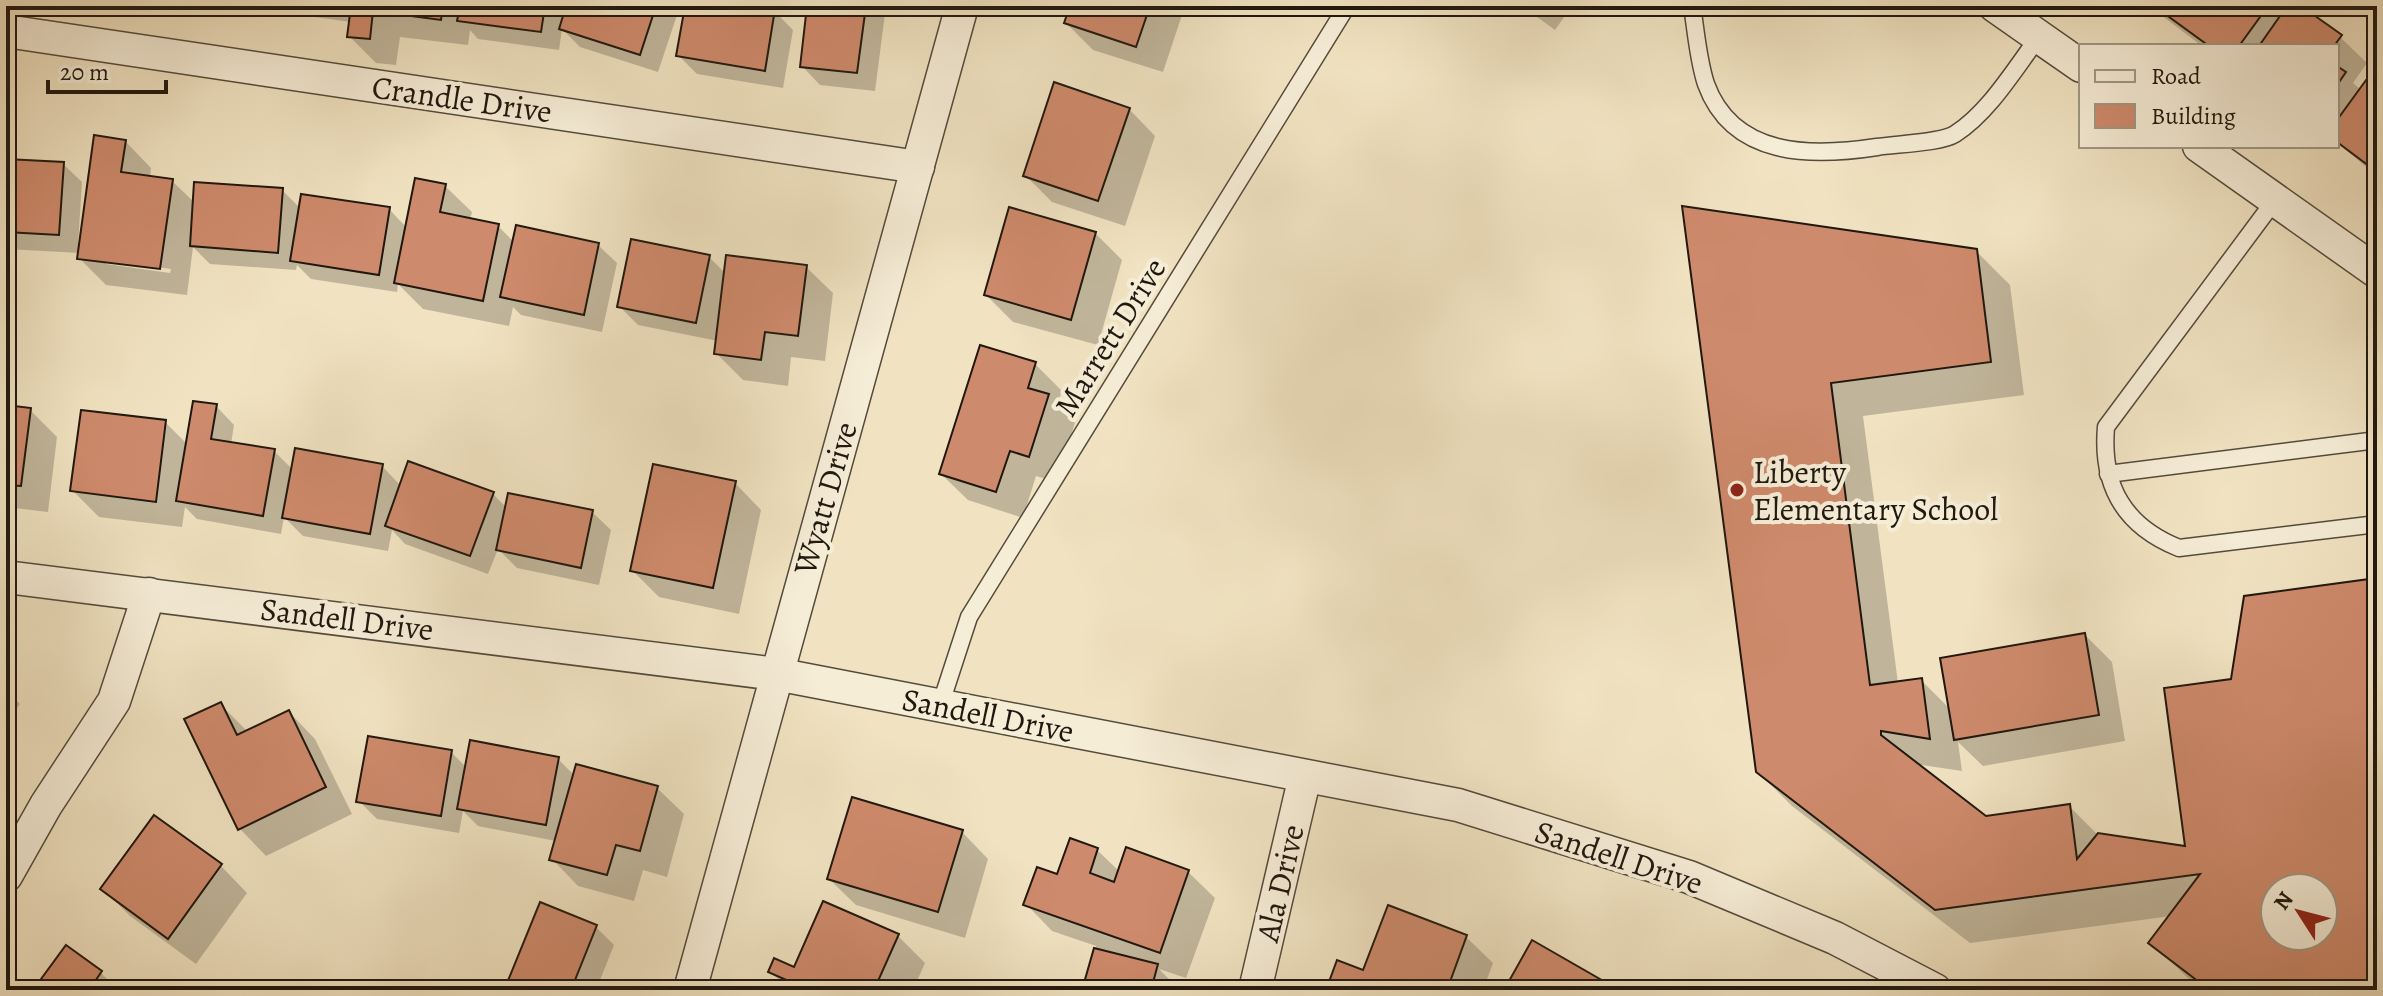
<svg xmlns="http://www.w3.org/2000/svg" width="2383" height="996" viewBox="0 0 2383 996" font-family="Alegreya,serif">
<rect width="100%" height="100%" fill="#f1e3c2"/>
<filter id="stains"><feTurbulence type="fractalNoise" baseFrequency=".0025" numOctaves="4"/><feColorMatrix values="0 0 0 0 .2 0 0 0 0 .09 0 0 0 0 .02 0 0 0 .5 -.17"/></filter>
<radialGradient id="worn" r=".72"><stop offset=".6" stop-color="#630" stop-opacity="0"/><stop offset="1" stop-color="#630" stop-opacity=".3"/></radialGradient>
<g fill="#0003" fill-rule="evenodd">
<path d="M259,6h412l7,6 -20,60 -78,-25 -18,-18 -3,21 -81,-11 -8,-9 -2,15 -68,-8 -4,28 -20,-2 -27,-27 2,-14 -88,-12z"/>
<path d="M687,6h55l32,5 19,19 -10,58 -86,-14 -19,-19z"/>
<path d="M810,6h76l-11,85 -55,-6 -18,-19z"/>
<path d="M1072,6h113l-22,66 -70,-22 -27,-27z"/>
<path d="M1522,6h50l-17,24z"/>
<path d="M2149,6h132l5,5 4,-5h7l43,31 27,26 -14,20 8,7 16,-21v107l-37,-31 -3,4 -4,-3h4v-100h-135z"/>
<path d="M1129,109l26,27 -30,90 -73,-24 -27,-27z"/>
<path d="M125,141l26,27 -1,10 22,3 23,22 87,-13 19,19h88l18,19 38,-42 27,26 -2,8 28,6 16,16 84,3 19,18 -15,69 -81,-17 -8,-8 -4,19 -86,-17 -25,-25 -1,8 -86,-13 -14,-14 -1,5 -86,-6 -17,-17 -6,48 -81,-10 -27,-27 1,-5 -74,-4v-88l57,3 19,18 -4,63 3,1zM106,260l65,9 -1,4 -64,-9z"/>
<path d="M1685,208l291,43 34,34 14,110 -161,21 35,267 23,-3 30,30 134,-75 27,27 13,79 -142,25 -25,-24 4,29 -47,-7 70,54 84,-12 29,29 89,13 46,-167 144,-101v410h-188l5,-6 -43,-42 20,-26 -201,27 -178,-137 -34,-34zM2275,888h48v48h-48z"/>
<path d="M1095,233l27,27 -24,85 -85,-23 -27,-27z"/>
<path d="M709,257l17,17 80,-7 27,26 -8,68 -34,-4 -3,29 -45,-6 -27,-27 2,-12 -80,-16 -19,-19z"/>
<path d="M1035,364l27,27 -5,14 18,18 -19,59 -20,-6 -13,42 -55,-18 -27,-26z"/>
<path d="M216,406l18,19 -3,19 43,7 19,19 89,-4 19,20 91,7 15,15 85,4 19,18 -12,55 -82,-17 -19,-19 -10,25 -83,-30 -13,-14 -4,21 -85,-15 -19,-19 -3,17 -84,-15 -12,-12 -3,20 -83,-10 -27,-27 93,-68 23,23z"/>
<path d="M6,407l24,3 27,27 -9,75 -42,-5z"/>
<path d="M735,483l26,27 -22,104 -80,-17 -26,-26z"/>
<path d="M6,689l14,15 -14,19z"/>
<path d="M220,704l28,28 41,-20 26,27 37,75 -86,42 -26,-27z"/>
<path d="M451,752l16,16 91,-9 16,16 83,13 27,26 -17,63 -24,-7 -9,31 -56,-15 -26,-27 4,-18 -78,-15 -15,-15 -4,22 -82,-14 -18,-18z"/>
<path d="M962,832l26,27 -23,79 -109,-33 -27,-26z"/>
<path d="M1097,850l23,22h68l27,26 -29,80 -27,-9 16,16 -1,5h-90l12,-44 -44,-15 -26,-27z"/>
<path d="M221,866l26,27 -51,71 -66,-48 -27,-27z"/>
<path d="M596,927l18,18 -18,45h-80l-7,-7z"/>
<path d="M898,936l27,27 -12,27h-124l-19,-19 25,-1z"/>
<path d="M1466,937l27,26 -10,27h-155l36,-18z"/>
<path d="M66,948l35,25 17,17h-83z"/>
</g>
<g fill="#ce8a6c" stroke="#20180f" stroke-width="2" fill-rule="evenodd">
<path d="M351,6h92l-2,14 -68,-9 -3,28 -23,-2z"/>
<path d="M460,6h85l-4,26 -84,-11z"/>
<path d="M566,6h90l-16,49 -81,-26z"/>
<path d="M685,6l90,3 -10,62 -89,-15z"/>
<path d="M807,6h59l-9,67 -57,-6z"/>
<path d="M1070,6h80l-14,41 -72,-24z"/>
<path d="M2154,6h114l-29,40h-30z"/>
<path d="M2287,6h14l41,29 -8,11h-75z"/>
<path d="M2377,65v107l-40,-30v-22z"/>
<path d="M2337,66l9,6 -9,13z"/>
<path d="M1054,82l76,26 -32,93 -75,-25z"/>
<path d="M94,135l32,5 -5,32 52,7 -13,90 -83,-10z"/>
<path d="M6,159l58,3 -5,73 -53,-3z"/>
<path d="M415,178l31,6 -6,28 59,12 -16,77 -89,-18z"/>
<path d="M194,182l89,6 -5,65 -88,-7z"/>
<path d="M301,194l89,13 -11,68 -89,-14z"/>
<path d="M1682,206l295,43 14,113 -160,21 39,302 52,-7 8,61 -49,-8v4l105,81 84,-12 7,55 21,-26 87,13 -21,-158 67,-9 13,-83 133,-18v412h-190l8,-11 -47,-36 52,-69 -265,36 -179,-138zM2275,888h48v48h-48z"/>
<path d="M1009,207l87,25 -25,88 -87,-25z"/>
<path d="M516,225l83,18 -15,72 -84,-18z"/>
<path d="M631,239l79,16 -14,68 -79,-16z"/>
<path d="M726,255l81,10 -9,71 -33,-4 -4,28 -47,-6z"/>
<path d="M980,345l56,17 -8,26 21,6 -20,63 -19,-6 -14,41 -57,-18z"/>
<path d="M193,401l24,3 -6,35 64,10 -12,67 -87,-15z"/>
<path d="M6,405l25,3 -10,78 -15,-1z"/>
<path d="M81,410l85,10 -10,82 -86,-11z"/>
<path d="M295,448l88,16 -13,70 -88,-16z"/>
<path d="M408,461l86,31 -24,64 -85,-30z"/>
<path d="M653,464l83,17 -23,107 -83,-17z"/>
<path d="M508,493l85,17 -12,58 -85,-18z"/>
<path d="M2085,633l14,82 -145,25 -14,-82z"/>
<path d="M221,702l16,33 52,-25 37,77 -88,43 -54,-111z"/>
<path d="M368,736l84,14 -11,66 -85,-14z"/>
<path d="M470,740l89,17 -13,68 -89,-16z"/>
<path d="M576,764l82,22 -18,65 -24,-6 -9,30 -58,-15z"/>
<path d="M852,797l111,33 -25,82 -111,-33z"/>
<path d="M154,815l68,49 -54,75 -68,-50z"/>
<path d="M1070,838l28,10 -8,25 24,9 12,-35 63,23 -29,83 -137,-48 14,-38 20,7z"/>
<path d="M823,901l76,33 -25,56h-65l-41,-18 6,-14 20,9z"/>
<path d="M540,902l57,23 -26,65h-48l-16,-7z"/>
<path d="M1388,905l79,30 -20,55h-121l11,-30 26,10z"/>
<path d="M1532,940l87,50h-115z"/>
<path d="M66,945l36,26 -13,19h-56z"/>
<path d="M1094,948l64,16 -7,26h-69z"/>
</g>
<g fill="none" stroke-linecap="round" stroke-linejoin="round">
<defs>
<g id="lane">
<path d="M1692,6c4,25 6,54 14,78 27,74 106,73 171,63 18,-3 64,-4 78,-13 34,-22 59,-64 83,-96"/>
<path d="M2275,200l-169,227c-5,59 18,99 73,121l198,-24"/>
<path d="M2108,474l269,-34"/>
<path d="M940,706l29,-89 378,-611"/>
</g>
<g id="street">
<path d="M1995,6l86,60"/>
<path d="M6,31l912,136"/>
<path d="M2199,146l178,126"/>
<path d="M6,577l770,97 682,131 231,72 146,61 100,52"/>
<path d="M6,876l40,-71 68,-104 35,-107"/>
<path d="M690,990l272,-984"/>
<path d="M1255,990l50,-214"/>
</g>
</defs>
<use href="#lane" stroke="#544b3c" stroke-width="19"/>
<use href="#street" stroke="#544b3c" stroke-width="35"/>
<use href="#lane" stroke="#f6edd7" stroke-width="16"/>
<use href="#street" stroke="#f6edd7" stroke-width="32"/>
</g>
<circle fill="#8f2418" stroke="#f6edd7" stroke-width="3" cx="1737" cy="490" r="8"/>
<g text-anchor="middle" stroke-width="8" stroke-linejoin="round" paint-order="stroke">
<g font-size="32" fill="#20180f" stroke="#f6edd7">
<text transform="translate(462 99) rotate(8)" y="11">Crandle Drive</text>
<text transform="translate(1110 337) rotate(-58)" y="11">Marrett Drive</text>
<text transform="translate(825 498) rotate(-74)" y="11">Wyatt Drive</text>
<text transform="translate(347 619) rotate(7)" y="11">Sandell Drive</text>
<text transform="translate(988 715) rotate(11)" y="11">Sandell Drive</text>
<text transform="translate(1619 857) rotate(18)" y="11">Sandell Drive</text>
<text transform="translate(1280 883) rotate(-77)" y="11">Ala Drive</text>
</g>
<g font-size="32" fill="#20180f" stroke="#f6edd7" text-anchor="start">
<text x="1753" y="483">Liberty<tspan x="1753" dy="37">Elementary School</tspan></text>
</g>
</g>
<rect width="2383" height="996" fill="none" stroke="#f1e3c2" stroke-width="32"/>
<rect x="8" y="8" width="2367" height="980" fill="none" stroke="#20180f" stroke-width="4"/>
<rect x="16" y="16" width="2351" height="964" fill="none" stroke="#20180f" stroke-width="2"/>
<rect x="2079" y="44" width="260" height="104" fill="#f6edd7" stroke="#a09887" stroke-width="2"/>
<rect x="2095" y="70" width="40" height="12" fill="#f6edd7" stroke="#a09887" stroke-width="2"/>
<text x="2151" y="84" font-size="24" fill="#20180f">Road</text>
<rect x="2095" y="104" width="40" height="24" fill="#ce8a6c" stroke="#a09887" stroke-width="2"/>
<text x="2151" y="124" font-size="24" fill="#20180f">Building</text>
<g transform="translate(2299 912) rotate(306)"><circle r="38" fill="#f6edd7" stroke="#a09887" stroke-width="2"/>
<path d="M0-6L14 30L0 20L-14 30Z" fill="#8f2418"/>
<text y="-12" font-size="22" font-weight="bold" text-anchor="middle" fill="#20180f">N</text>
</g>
<path d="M48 80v12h118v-12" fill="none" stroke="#20180f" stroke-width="4"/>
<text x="60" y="80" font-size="24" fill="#20180f" stroke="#f6edd7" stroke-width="6" paint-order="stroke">20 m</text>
<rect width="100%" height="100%" filter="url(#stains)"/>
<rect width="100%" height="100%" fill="url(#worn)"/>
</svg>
